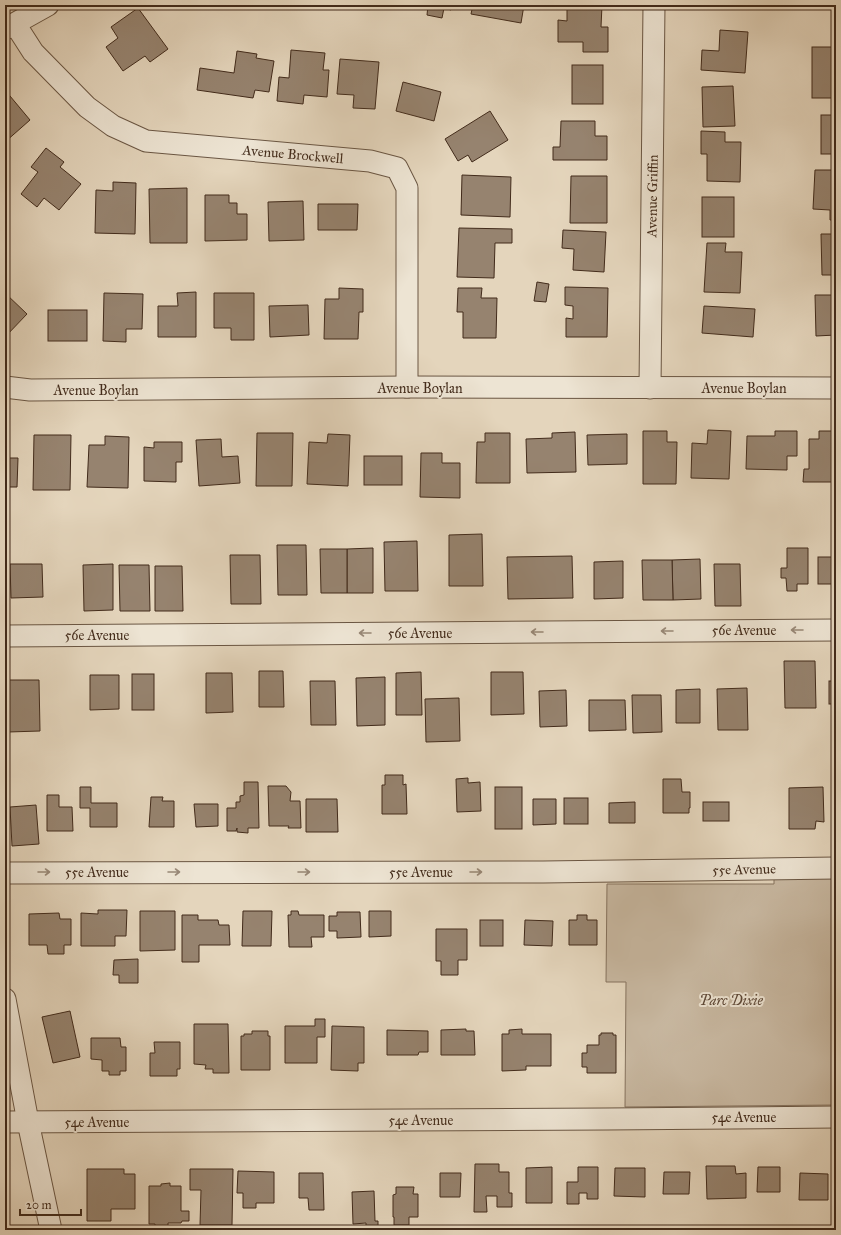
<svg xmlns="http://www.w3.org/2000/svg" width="841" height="1235" viewBox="0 0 841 1235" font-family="'IM FELL Great Primer',serif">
<rect width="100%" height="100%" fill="#e4d5bc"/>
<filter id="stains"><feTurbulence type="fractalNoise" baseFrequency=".005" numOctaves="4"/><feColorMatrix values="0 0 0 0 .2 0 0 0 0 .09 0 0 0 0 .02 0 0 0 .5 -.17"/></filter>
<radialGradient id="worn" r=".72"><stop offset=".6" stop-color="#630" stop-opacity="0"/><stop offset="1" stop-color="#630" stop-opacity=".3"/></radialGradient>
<path fill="#c8b8a1" stroke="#85725e" d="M774,877h62v228l-211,2 1,-125h-20l1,-98h167z"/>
<g fill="#96836f" stroke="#422b1b">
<path d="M428,5h24l-1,5 -7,-2 -2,10 -15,-3z"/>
<path d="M473,5h51l-3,18 -50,-9z"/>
<path d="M567,5h35l-1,22h7v25h-25v-10h-25v-22l9,1z"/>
<path d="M138,8l30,41 -18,13 -5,-6 -22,15 -17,-24 12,-9 -7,-11z"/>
<path d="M720,30l28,2 -3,41 -44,-3 1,-20 17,1z"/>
<rect x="812" y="47" width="24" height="51"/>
<path d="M291,50l34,3 -2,17h6l-2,27 -23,-2 -1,9 -26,-3 2,-24 10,1z"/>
<path d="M237,51l20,3 -1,4 18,3 -5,31 -14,-2 -2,8 -56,-8 3,-22 34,5z"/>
<path d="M340,59l39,3 -4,47 -22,-1 1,-13 -17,-1z"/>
<rect x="572" y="65" width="31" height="39"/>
<path d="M403,82l38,10 -7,29 -38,-10z"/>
<path d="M733,86l2,40 -32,1 -1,-40z"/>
<path d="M5,90l25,30 -25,22z"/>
<path d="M490,111l18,29 -36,22 -4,-7 -10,6 -13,-22z"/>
<rect x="821" y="115" width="15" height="39"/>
<path d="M561,121h34v15h12v24h-54v-13h7z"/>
<path d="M701,131l24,1v10h16l-1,40 -33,-1v-27h-6z"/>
<path d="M46,148l18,14 -4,5 21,17 -22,26 -15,-12 -7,9 -16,-13 17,-22 -7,-5z"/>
<path d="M815,170h21v50h-6v-10l-17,-1z"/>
<path d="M462,175l49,2 -1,40 -49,-2z"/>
<path d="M571,176h36v47h-37z"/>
<path d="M113,182l23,1 -1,51 -40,-1 1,-43 17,1z"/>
<path d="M187,188v55h-37l-1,-54z"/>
<path d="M205,195h24v8h8v11h10v26l-42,1z"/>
<rect x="702" y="197" width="32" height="40"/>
<path d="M303,201l1,39 -35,1 -1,-39z"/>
<path d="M318,204h40l-1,26h-39z"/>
<path d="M459,228l53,1v14h-17l-1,35 -37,-1z"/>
<path d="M563,230l43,2 -2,40 -31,-2 1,-21 -12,-1z"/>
<path d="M821,234h15v41h-14z"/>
<path d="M707,243h19l-1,9h17l-2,41 -36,-1z"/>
<path d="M537,282l12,2 -3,18 -12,-1z"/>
<path d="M565,287l43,1 -1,49h-41v-19l7,1v-13l-8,-1z"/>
<path d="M339,288l24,1v23h-4l-1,27h-34l1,-40h14z"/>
<path d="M458,288h24l-1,10h16l-1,40h-33v-26h-6z"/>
<path d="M196,292v45h-38v-31h20l-1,-13z"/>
<path d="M5,293l22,21 -22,23z"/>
<path d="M104,293l39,1 -1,35h-16v13l-23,-1z"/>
<path d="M214,293h40v47h-23v-12h-17z"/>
<path d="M815,295h21v40l-20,1z"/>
<path d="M308,305l1,30 -39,2 -1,-31z"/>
<path d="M704,306l51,3 -2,28 -51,-4z"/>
<rect x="48" y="310" width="39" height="31"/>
<path d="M708,430l23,1 -2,48 -38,-1 1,-35 15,1z"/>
<path d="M643,431h24v11h10l-1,42h-33z"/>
<path d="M775,431h22v25h-10v14l-41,-1 1,-33h28z"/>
<path d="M819,431h17v51h-33l1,-13h5v-30h10z"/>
<path d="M575,432l1,40 -49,1 -1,-34 26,-1v-5z"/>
<path d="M257,433h36l-1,53h-36z"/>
<path d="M485,433h25v50h-34l1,-41h8z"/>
<path d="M328,434l22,1 -2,51 -41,-2 2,-42 18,1z"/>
<path d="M627,434v30l-39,1 -1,-30z"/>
<path d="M34,435h37l-1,55h-37z"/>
<path d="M105,436l24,1 -1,51 -41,-1 2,-42h16z"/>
<path d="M221,439l1,18 16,-1 2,27 -41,3 -3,-46z"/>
<path d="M154,442h28v20h-6v20l-32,-1v-34l10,1z"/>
<path d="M5,448h4v10h9l-1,29h-12z"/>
<path d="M421,453h21v10h18v35l-40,-1z"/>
<rect x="364" y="456" width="38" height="29"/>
<path d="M482,534l1,52h-34v-51z"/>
<path d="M417,541l1,50h-33l-1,-49z"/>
<path d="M277,545h29l1,50h-29z"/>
<path d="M373,548v45h-26v-44z"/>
<path d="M787,548h21v36h-11v7h-10l-1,-13h-5v-10h6z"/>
<path d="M320,549h27v44h-26z"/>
<path d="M230,555h30l1,49h-30z"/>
<path d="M572,556l1,42 -65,1 -1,-42z"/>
<rect x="818" y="557" width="18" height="27"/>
<path d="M700,559l1,40 -28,1 -1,-40z"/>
<path d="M642,560h30l1,40h-30z"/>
<path d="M623,561v37l-29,1v-37z"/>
<path d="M10,564h32l1,33 -32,1z"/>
<path d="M113,564v46l-29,1 -1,-46z"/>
<path d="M714,564h26l1,42h-26z"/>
<path d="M119,565h30l1,46h-30z"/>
<path d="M155,566h27l1,45h-28z"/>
<path d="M784,661h31l1,47h-31z"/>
<path d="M259,671h24l1,36h-25z"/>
<path d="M421,672l1,43h-26v-42z"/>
<path d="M491,672h32l1,42 -33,1z"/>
<path d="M206,673h26l1,39 -27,1z"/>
<rect x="132" y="674" width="22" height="36"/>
<path d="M90,675h29v34l-29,1z"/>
<path d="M385,677v48l-28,1 -1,-48z"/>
<path d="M7,680h32l1,51 -32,1z"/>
<path d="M310,681h25l1,44h-25z"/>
<rect x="829" y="681" width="7" height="23"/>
<path d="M747,688l1,42h-30l-1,-41z"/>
<path d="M700,689v34h-24v-33z"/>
<path d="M566,690l1,36 -27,1 -1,-36z"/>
<path d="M632,695h29l1,37 -29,1z"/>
<path d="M459,698l1,43 -34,1 -1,-43z"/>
<path d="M589,700h36l1,30 -37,1z"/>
<path d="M385,775h18v10l3,-1 1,30h-25v-29h3z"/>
<path d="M468,778v5l12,-1 1,29 -24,1 -1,-33z"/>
<path d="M663,779h18l1,13h8v16h-1v5h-26z"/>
<path d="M244,782h14l1,46h-11v5l-11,-1v-4l-1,3h-9v-23h9v-6h4v-6l4,-1z"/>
<path d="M268,786h18l5,6 -1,9h10l1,27h-13l1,-2h-20z"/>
<path d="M80,787h11v16h26v24h-27v-19h-10z"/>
<rect x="495" y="787" width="27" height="42"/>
<path d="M823,787l1,35 -8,-1 -1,8h-26v-41z"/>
<path d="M47,795h12v12h13l1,24h-26z"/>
<path d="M151,797h12l-1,4h12v26h-25z"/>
<rect x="564" y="798" width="24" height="26"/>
<path d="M306,799h31l1,33h-32z"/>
<path d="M533,799h23v25l-23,1z"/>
<path d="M635,802v21h-26v-20z"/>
<rect x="703" y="802" width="26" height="19"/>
<path d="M194,804h24v22l-22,1z"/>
<path d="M36,805l3,39 -27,2 -2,-39z"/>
<path d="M98,910h29l-1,26h-11v10h-34v-33l17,1z"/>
<path d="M140,911h35v39l-35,1z"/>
<path d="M243,911h29l-1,35h-29z"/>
<path d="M291,911h7l1,4h25v22h-13l1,10h-23l-1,-32h3z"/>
<path d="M369,911h22v25l-22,1z"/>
<path d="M337,912h23l1,25 -24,1v-7h-8v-15h8z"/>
<path d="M59,913l1,6h11v26h-7v9h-16l-1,-9h-18v-31z"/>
<path d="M182,915h16v5h20l1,5h10l1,20h-31v17h-17z"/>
<path d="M577,915h10v5h10v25h-28v-25h8z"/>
<rect x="480" y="920" width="23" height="26"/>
<path d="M525,920l28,1 -1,25 -28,-1z"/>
<path d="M436,929h31v31h-9v15h-17v-14h-5z"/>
<path d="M138,959v24h-19v-8h-6l1,-15z"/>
<path d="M70,1011l10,46 -27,6 -11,-46z"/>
<path d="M315,1019h10v18h-8v26h-32v-37h30z"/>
<path d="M194,1024h34l1,49h-16v-4h-8l1,-4 -12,-1z"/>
<path d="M332,1026l32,1v36h-6v8l-27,-1z"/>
<path d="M466,1029v2h8l1,24h-34v-25z"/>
<path d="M522,1029v5h29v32h-25v4l-24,1v-37h7v-4z"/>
<path d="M387,1030l41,1v21h-9l-1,3h-31z"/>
<path d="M252,1031h16v5h2v34h-29v-34h3v-2h8z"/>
<path d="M601,1033h12v2h3v38h-29v-6h-5v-14h5v-8h12v-10h2z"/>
<path d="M91,1038h29l1,9h5v24h-6v4h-11v-4h-7v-11l-11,-1z"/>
<path d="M154,1042h26v27h-3v7h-27v-23h5z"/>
<path d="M475,1164h24v8h10v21h3v14h-15v-11h-11l1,16h-13z"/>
<path d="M706,1166h29l1,8 10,-1v25l-39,1z"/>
<path d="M552,1167v36h-26v-35z"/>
<path d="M578,1167h20v32h-11v-6h-8v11h-12v-22h11z"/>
<path d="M758,1167h22v25h-23z"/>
<path d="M615,1168h30v29l-31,-1z"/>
<path d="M87,1169h37v5h11v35h-24v12h-24z"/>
<path d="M190,1169h43l-1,56h-32l1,-35h-11z"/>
<path d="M238,1171l36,1v31h-18v5h-13v-15h-6z"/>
<path d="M664,1172h26l-1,22h-26z"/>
<path d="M299,1173h24l1,37h-15l-1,-12h-9z"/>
<path d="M440,1173h21l-1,24h-20z"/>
<path d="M800,1173l28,1v26h-29z"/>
<path d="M170,1183v3h11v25h8v10h-7l-1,2h-13v6h-13v-5h-6v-38h12v-2z"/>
<path d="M396,1187h18l-1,7h5v23h-9v8h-15v-8h-1v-22l3,-1z"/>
<path d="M374,1191l1,30h3v9h-12v-7l-13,1 -1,-32z"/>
<path d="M392,1227v3h-11v-2z"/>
</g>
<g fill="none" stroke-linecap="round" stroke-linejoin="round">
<defs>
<g id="minor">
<path d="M15,24l18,28 54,55 26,19 33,15 224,20 27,7 10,20v199"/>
<path d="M5,29l43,-24"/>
<path d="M5,387l25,3 377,-3 429,1"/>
<path d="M650,388l4,-383"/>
<path d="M5,636l831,-6"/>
<path d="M5,873l538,-1 293,-4"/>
<path d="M5,999l23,123 23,108"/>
<path d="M5,1122l601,-3 230,-2"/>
</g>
</defs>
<use href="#minor" stroke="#6a5643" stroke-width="23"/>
<use href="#minor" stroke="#ede4d3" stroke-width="21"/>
</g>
<defs><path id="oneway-shaft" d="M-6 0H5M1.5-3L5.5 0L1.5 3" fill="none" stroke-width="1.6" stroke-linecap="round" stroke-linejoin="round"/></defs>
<g stroke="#988877">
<use href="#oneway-shaft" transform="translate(797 630) rotate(180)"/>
<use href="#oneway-shaft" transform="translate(667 631) rotate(180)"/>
<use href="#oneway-shaft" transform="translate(537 632) rotate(180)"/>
<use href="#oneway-shaft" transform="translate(365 633) rotate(180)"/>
<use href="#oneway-shaft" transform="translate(44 872)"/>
<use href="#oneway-shaft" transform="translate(174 872)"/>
<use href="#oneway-shaft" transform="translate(304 872)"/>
<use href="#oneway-shaft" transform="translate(476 872)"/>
</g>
<g text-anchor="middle" stroke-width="4" stroke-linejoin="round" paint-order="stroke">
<g font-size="14" fill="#422b1b" stroke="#ede4d3">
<text transform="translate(293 154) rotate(5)" y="5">Avenue Brockwell</text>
<text transform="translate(652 196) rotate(-89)" y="5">Avenue Griffin</text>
<text x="420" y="393">Avenue Boylan</text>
<text x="744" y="393">Avenue Boylan</text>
<text x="96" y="395">Avenue Boylan</text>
<text x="744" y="635">56e Avenue</text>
<text x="420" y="638">56e Avenue</text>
<text x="97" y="640">56e Avenue</text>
<text transform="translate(744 869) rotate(-1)" y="5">55e Avenue</text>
<text x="97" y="877">55e Avenue</text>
<text x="421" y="877">55e Avenue</text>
<text x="744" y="1122">54e Avenue</text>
<text x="421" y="1125">54e Avenue</text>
<text x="97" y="1127">54e Avenue</text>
</g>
<g font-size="14" font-style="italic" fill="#5d4736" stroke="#ede4d3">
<text x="731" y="1005">Parc Dixie</text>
</g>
</g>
<rect width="841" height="1235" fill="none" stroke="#e4d5bc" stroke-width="20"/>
<rect x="6" y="6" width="829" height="1223" fill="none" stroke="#422b1b" stroke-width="2"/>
<rect x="10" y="10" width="821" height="1215" fill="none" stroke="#422b1b"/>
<path d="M20 1209v6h61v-6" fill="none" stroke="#422b1b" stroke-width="2"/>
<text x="26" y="1209" font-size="12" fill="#422b1b" stroke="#ede4d3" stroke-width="3" paint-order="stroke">20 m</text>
<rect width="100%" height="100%" filter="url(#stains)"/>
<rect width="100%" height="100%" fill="url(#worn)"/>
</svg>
